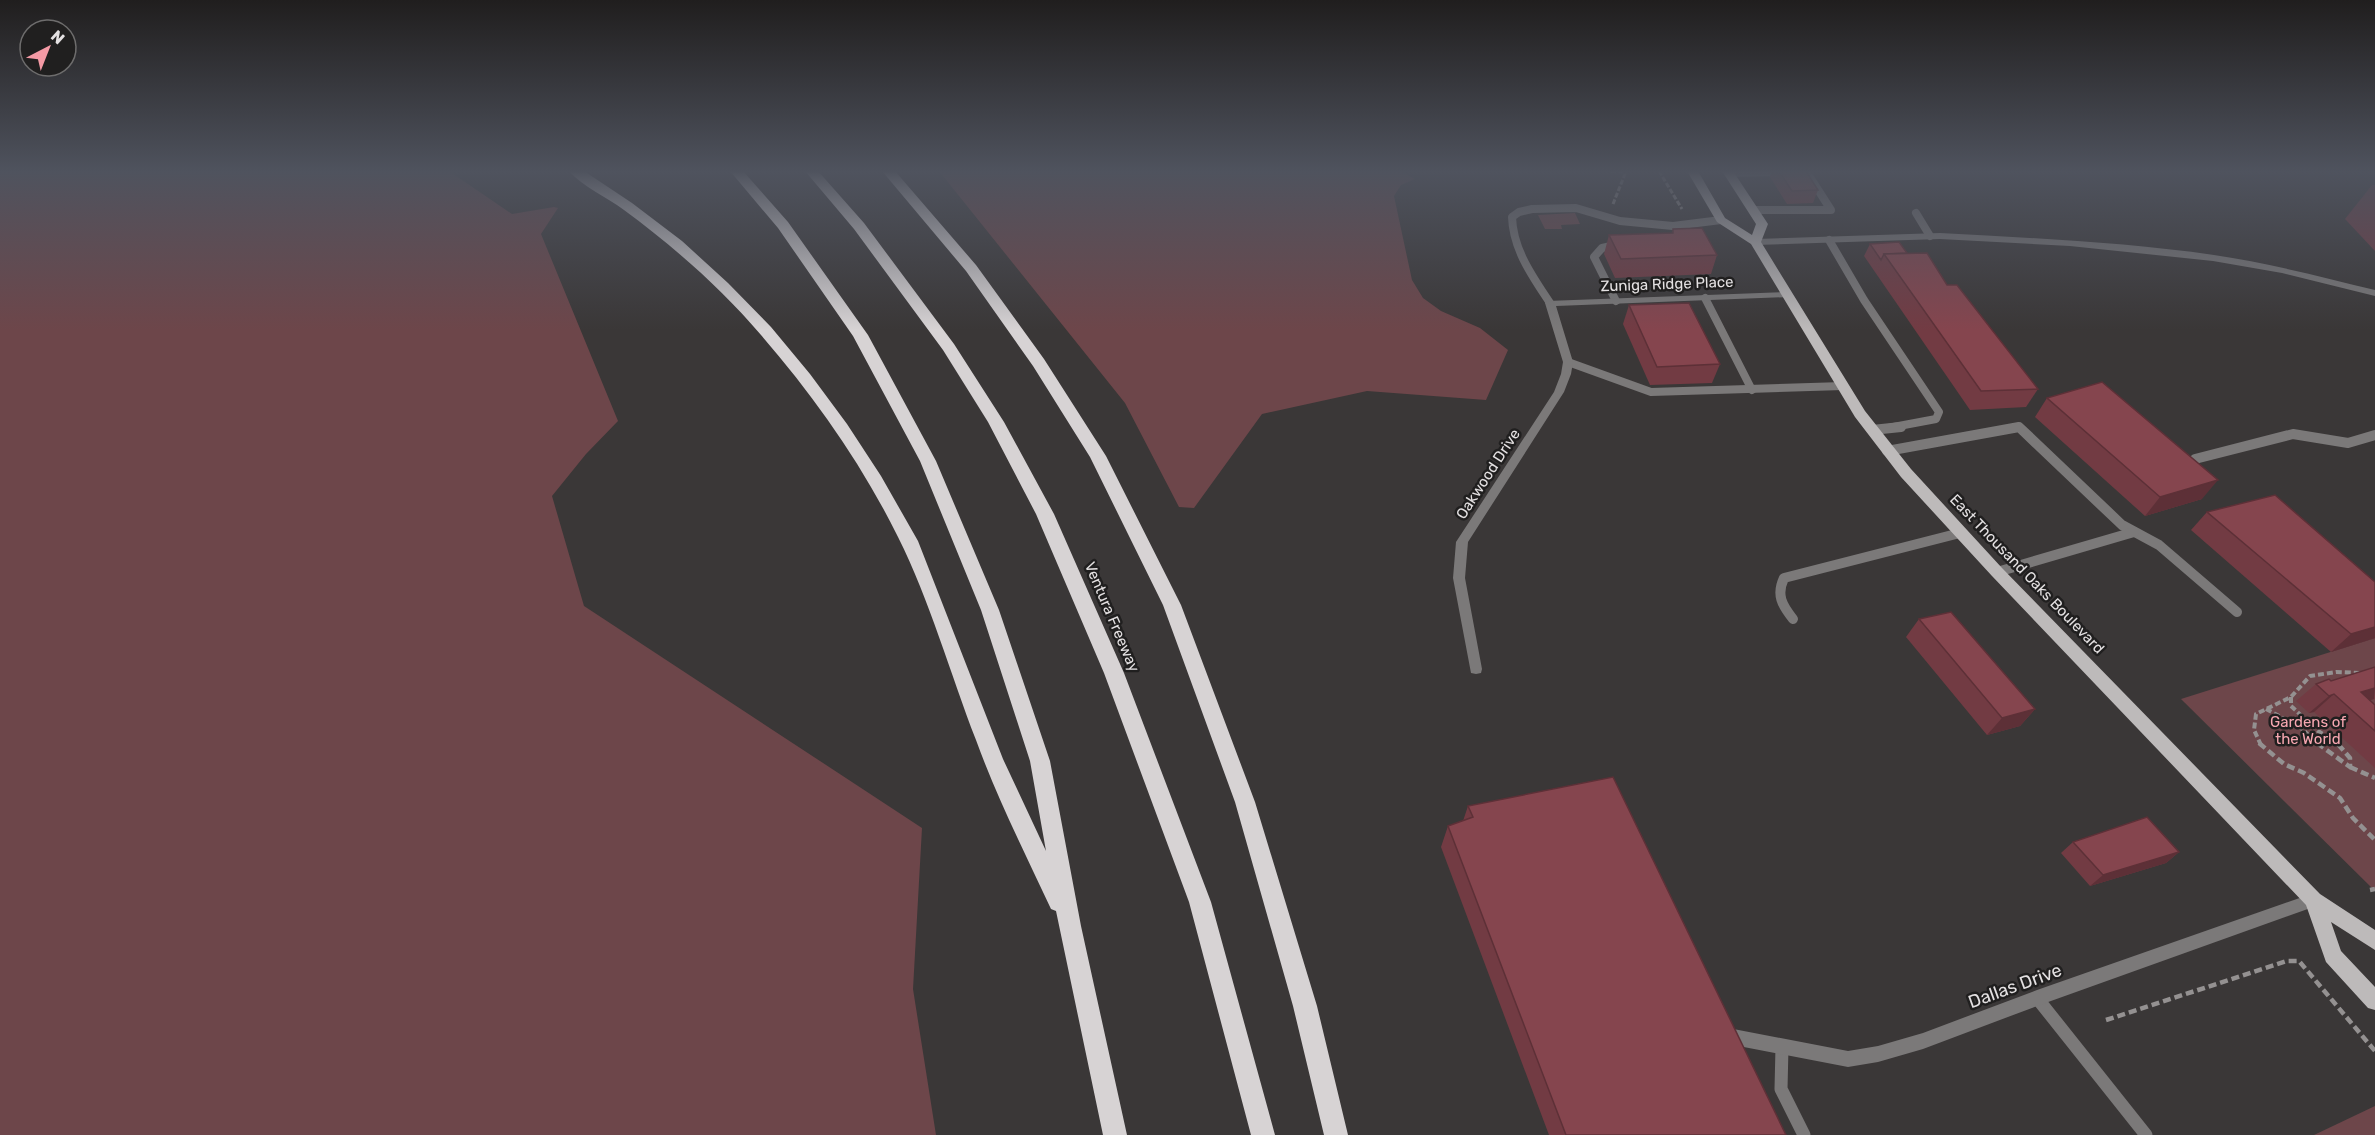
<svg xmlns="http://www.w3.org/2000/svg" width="2375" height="1135" viewBox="0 0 2375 1135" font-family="Rubik,sans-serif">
<rect width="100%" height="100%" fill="#3a3737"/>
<g fill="#6d464a">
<path d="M0,171h449l63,43 42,-7 4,1 -17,26 77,187 -32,33 -34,42 32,110 338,222 -9,161 23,146h-936z"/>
<path d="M939,171h461l15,8 -14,6 -7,11 18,84 11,18 18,13 39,17 28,22 -22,50 -119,-9 -105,23 -68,94 -15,-1 -54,-104z"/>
<path d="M1575,213l5,11 -19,1 1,4h-17l-7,-14z"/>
<path d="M2375,638v253l-194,-192z"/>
<path d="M2375,1106v29h-61z"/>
</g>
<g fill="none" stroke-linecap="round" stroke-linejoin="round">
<g stroke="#949191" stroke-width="3" stroke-dasharray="5 2" stroke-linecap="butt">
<path d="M1611,171l13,1"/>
<path d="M1659,171l23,38"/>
<path d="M1613,204l12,-30 -1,-3"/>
</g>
<g stroke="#949191" stroke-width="4" stroke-dasharray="6 3" stroke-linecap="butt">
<path d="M2291,697v9l27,25 17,10"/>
<path d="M2266,709l34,18 19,18"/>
<path d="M2261,745l-7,-15 2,-16 35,-17 19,-21 26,-4 26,1"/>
<path d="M2338,745l-3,-4 6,-4"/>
</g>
<g stroke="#949191" stroke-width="4.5" stroke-dasharray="8 4" stroke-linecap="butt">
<path d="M2259,743l25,21 20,9 36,25 13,20 22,22"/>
<path d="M2317,743l33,24v-9l-13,-15"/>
<path d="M2350,767l25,11"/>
<path d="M2370,890l5,-1"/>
<path d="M2106,1020l181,-59h12l76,90"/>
</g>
<g stroke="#7b7979" stroke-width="8">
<path d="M1728,173l57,-1"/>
<path d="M1753,210h78l-25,-39"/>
<path d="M1916,213l14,23"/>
<path d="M1829,240l35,60 75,112 -3,7 -48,9"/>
<path d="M1705,298l47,92"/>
<path d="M1616,301l-22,-44 8,-9 18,-4"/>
<path d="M1550,303c-17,-26 -37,-53 -38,-86l7,-5 13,-3 44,-1 44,13 53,5 48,-6"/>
<path d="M1568,362l83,30 192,-6"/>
<path d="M2013,428h7"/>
</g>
<g stroke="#7b7979" stroke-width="10">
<path d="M1872,430l29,-3"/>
<path d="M1887,451l132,-24 103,98 37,20 78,67"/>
<path d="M2195,459l98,-25 55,9 27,-8"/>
<path d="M1997,572l137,-40"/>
<path d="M1793,619c-11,-14 -17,-24 -9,-41l176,-45"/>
</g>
<g stroke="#7b7979" stroke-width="13">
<path d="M2037,998l109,137"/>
<path d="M1782,1047l-1,42 23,46"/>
</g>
<g fill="#7b7979" fill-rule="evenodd">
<path d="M1940,233c91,5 183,9 274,22 54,8 108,22 161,35v6l-93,-23 -69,-12 -143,-15 -130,-7 -185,6 -5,-3 5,-3z"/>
<path d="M1786,292l5,3 -2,2 -233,9 17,56 -2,12 -7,18 -96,150 -3,36 17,91 -1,4 -5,1 -5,-1 -18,-95 3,-36 98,-150 7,-18 2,-12 -18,-59 2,-2z"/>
<path d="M2314,893l5,2 2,5 -2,5 -282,101 -114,43 -45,13 -30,5 -125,-24 -6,-2 -2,-6 2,-6 6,-2 125,24 30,-5 45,-13 114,-43z"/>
</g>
<path fill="#bdbaba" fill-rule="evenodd" d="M1687,171h11l27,47 27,17 4,-11 -34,-53h11l35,53 -7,18 104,169 46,58 91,99 318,326 55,36v20l-44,-28 10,29 34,36v23l-7,-2 -42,-46 -20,-57 -314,-329 -91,-99 -46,-60 -104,-173 -34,-22z"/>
<g fill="#d7d3d4" fill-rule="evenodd">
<path d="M569,171h15l48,32 50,38 46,42 43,44 39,47 37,50 34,52 37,65 85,218 43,92 -16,-90 -49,-151 -61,-149 -67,-125 -75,-108 -48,-57h13l45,51 80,113 68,126 63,149 51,151 31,165 46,209h-24l-47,-224 -5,-2c-26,-56 -54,-111 -75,-169 -26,-67 -46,-139 -78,-203 -36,-73 -84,-141 -137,-202 -40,-47 -87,-88 -137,-125 -17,-13 -41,-23 -55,-39z"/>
<path d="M805,171h13l46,52 90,121 50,78 50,92 70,159 87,229 64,233h-24l-62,-233 -85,-229 -68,-159 -48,-92 -45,-72 -89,-121z"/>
<path d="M882,171h13l81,94 68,94 62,97 75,149 74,197 62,204 31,129h-24l-31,-129 -58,-204 -72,-197 -73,-148 -57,-91 -67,-95z"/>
</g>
</g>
<g fill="#723b43">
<path d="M1772,171h34l12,19 -5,13 -26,1 -17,-27z"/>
<path d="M2372,185h3v66l-30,-32z"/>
<path d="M1673,229l44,26 -6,19 -96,4 -11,-24 5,-19 63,-2z"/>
<path d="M1870,244l37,9 40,32 91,104 -12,18 -56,3 -106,-154z"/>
<path d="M1629,305l91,59 -8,19 -62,2 -27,-61z"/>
<path d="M2047,398l155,101 -57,17 -110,-99z"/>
<path d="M2207,512l168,70v56l-44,14 -140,-122z"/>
<path d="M1919,619l116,90 -15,17 -33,9 -81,-98z"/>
<path d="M2375,667v32l-5,1 5,5v63l-61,-56 -5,1 -13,-12 20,-17 15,-3z"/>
<path d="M1468,806l318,329h-237l-108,-288 7,-21 15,-5z"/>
<path d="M2073,842l106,10 -13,11 -76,23 -29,-33z"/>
</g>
<g fill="#5d3037">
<path d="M2218,480l-16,19 -57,17 15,-19z"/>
<path d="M2375,627v11l-44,14 20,-18z"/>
<path d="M2375,688l-1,11 -26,8 13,-15z"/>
<path d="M2334,694l-20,18 -5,1 20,-17z"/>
<path d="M2035,709l-15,17 -33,9 15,-17z"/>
<path d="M2179,852l-13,11 -76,23 13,-11z"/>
</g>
<g fill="#85454e" stroke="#5d3037" stroke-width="1.5">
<path d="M1779,171h27l12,19 -26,1z"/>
<path d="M1702,228l15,27 -96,4 -12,-24 64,-2v-4z"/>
<path d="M1899,242l8,11 -23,1 -3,6 -11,-16z"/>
<path d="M1927,253l20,32h10l81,104 -57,2 -97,-137z"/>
<path d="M1689,303l31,61 -63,3 -28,-62z"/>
<path d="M2102,382l116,98 -58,17 -113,-99z"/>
<path d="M2275,495l100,87v45l-24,7 -144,-122z"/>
<path d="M1951,612l84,97 -33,9 -83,-99z"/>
<path d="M2375,667v21l-14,4 14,13v26l-41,-37 -5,2 -13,-12 13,-5 2,2z"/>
<path d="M1613,777l173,358h-220l-118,-309 25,-9 -5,-11z"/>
<path d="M2147,817l32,35 -76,23 -30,-33z"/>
</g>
<linearGradient id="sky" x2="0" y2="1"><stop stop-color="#201e1e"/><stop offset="0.52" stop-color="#4f535e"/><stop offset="1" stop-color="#4f535e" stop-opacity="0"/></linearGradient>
<rect width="2375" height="330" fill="url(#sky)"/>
<g text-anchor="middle" stroke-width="5" stroke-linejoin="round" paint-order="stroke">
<g font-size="15" fill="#e4e1e2" stroke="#201f1f">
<text transform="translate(1667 284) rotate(-2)" y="5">Zuniga Ridge Place</text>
<text transform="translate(1488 474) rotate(-57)" y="5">Oakwood Drive</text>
<text transform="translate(2027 574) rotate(46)" y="5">East Thousand Oaks Boulevard</text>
<text transform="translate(1112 617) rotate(67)" y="5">Ventura Freeway</text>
</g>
<g font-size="15" fill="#f7a7b1" stroke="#201f1f">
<text x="2308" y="727">Gardens of<tspan x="2308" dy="17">the World</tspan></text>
</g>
<g font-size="18" fill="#e4e1e2" stroke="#201f1f">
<text transform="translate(2015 986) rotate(-20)" y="6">Dallas Drive</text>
</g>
</g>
<g transform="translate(48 48) rotate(42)"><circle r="28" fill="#201f1f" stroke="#6e6d6d" stroke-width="1.5"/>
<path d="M0-4.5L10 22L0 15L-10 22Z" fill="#f49aa5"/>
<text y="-9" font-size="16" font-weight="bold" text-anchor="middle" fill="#e4e1e2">N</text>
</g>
</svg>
